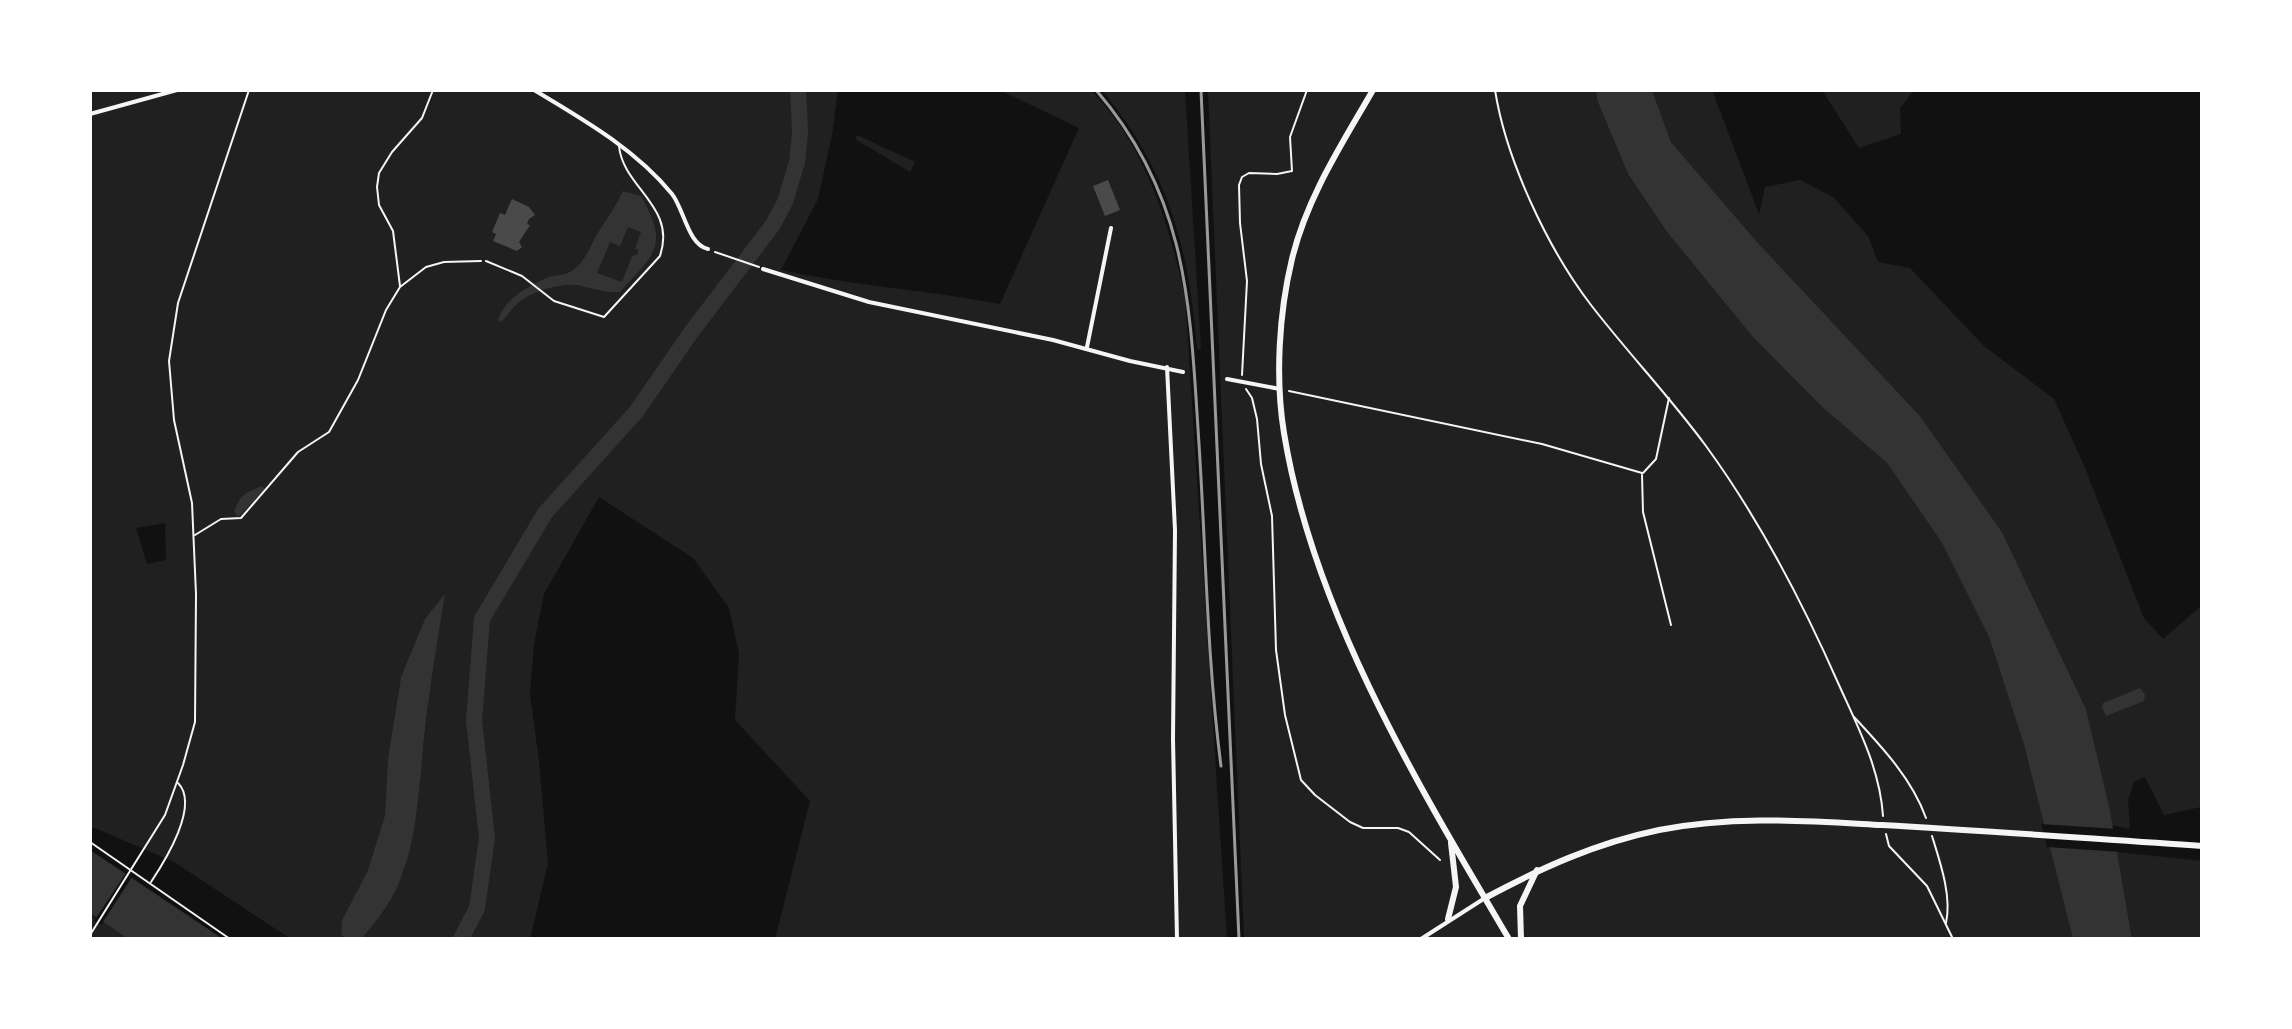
<svg xmlns="http://www.w3.org/2000/svg" width="2292" height="1029" viewBox="0 0 2292 1029" font-family="Poppins,sans-serif">
<rect width="100%" height="100%" fill="#111"/>
<g fill="#202020" fill-rule="evenodd">
<path d="M98,90h740l-6,45 -14,64 -37,71c72,16 146,20 219,34l79,-176 -79,-38h91c54,55 78,134 94,207l42,642h-452l35,-138 -75,-81 4,-67 -10,-45 -36,-50 -94,-61 -55,97 -10,50 -4,50 9,67 9,102 -18,76h-169l43,-67 13,-67 12,-111 15,-98 -43,81 -13,81 -3,57 -17,55 -26,50 -1,14 4,5h-54l-117,-77 -84,-36v-734zM165,523l1,37 -19,4 -11,-36z"/>
<path d="M1102,90h83l16,259h-4c-8,-102 -29,-179 -95,-259z"/>
<path d="M1208,90h388l1,10 31,74 39,58 85,104 69,70 66,57 55,80 47,94 35,108 49,194h-829z"/>
<path d="M1652,90h60l47,124 6,-27 35,-7 33,17 35,39 10,26 32,6 74,78 70,53 29,64 61,155 19,21 39,-34 -1,202 -37,8 -19,-38 -11,5 -6,18 2,29 -18,-4 -26,-116 -84,-177 -82,-116 -162,-173 -87,-101z"/>
<path d="M1822,90h92l-14,18 1,26 -42,14z"/>
<path d="M857,135l58,27 -5,10 -55,-33z"/>
<path d="M2117,852l85,9v78h-70z"/>
<path d="M90,914l38,25h-38z"/>
</g>
<g fill="#333" fill-rule="evenodd">
<path d="M1596,90h56l19,52 87,101 162,173 82,116 84,177 24,102 22,128h-59l-49,-194 -35,-108 -47,-94 -55,-80 -66,-57 -69,-70 -85,-104 -39,-58 -31,-74z"/>
<path d="M623,191l18,5c29,51 13,58 -21,96 -15,1 -29,-4 -43,-7 -20,-2 -51,8 -64,23 -4,5 -7,9 -12,14l-3,-2c6,-21 32,-35 51,-43 8,-2 18,-2 24,-7 15,-11 18,-28 28,-42 8,-12 16,-24 22,-37zM628,227l13,5 -6,17h3v5l-6,2 -10,26 -25,-9 13,-31 10,4z"/>
<path d="M262,486l3,3 -27,28 -4,-5c6,-18 12,-19 28,-26z"/>
<path d="M445,594c-8,49 -16,97 -21,145 -4,40 -7,96 -21,133 -8,25 -25,48 -42,67h-16l-4,-5 1,-14 26,-50 17,-55 3,-57 13,-81 24,-58z"/>
<path d="M2140,688l5,7 -1,6 -38,15 -4,-9 1,-4z"/>
<path d="M90,850l133,89h-95l-38,-26z"/>
</g>
<g fill="#111">
<path d="M2041,824l76,5 4,23 -74,-5z"/>
<path d="M128,870l6,4 -33,51 -7,-4z"/>
</g>
<g fill="none" stroke-linecap="round" stroke-linejoin="round">
<path stroke="#333" stroke-width="16" d="M461,939l16,-31 10,-70 -13,-118 8,-101 63,-106 91,-101 56,-81 80,-105 13,-24 12,-40 3,-30 -2,-42"/>
</g>
<g fill="#4a4a4a">
<path d="M1108,180l12,30 -15,6 -12,-30z"/>
<path d="M512,199l17,8 6,8 -6,4 -2,5 3,1 -11,17 3,5 -5,4 -24,-10 3,-7 -4,-2 8,-19 5,2z"/>
</g>
<g fill="none" stroke-linecap="round" stroke-linejoin="round">
<g stroke="#f5f5f5" stroke-width="2">
<path d="M1495,90c11,70 53,159 96,215 37,48 79,92 115,141 54,74 96,155 133,239 19,42 41,84 44,131"/>
<path d="M715,252l44,15"/>
<path d="M400,286l-7,-55 -14,-26 -2,-18 2,-14 13,-21 30,-34 11,-28"/>
<path d="M1242,375l5,-94 -7,-58 -1,-38 3,-8 7,-4 28,1 15,-3 -2,-34 17,-47"/>
<path d="M1246,389l6,9 5,21 4,45 11,52 4,134 9,65 16,65 14,15 35,27 13,6h35l11,4 31,28"/>
<path d="M1289,391l253,53 100,29"/>
<path d="M1643,473l13,-14 13,-61"/>
<path d="M1642,475l1,37 28,113"/>
<path d="M195,535l26,-16 20,-1 57,-66 31,-20 29,-52 28,-70 14,-23 26,-20 18,-5 37,-1"/>
<path d="M1854,717c28,30 58,62 72,101"/>
<path d="M1886,834l3,12 38,40 26,53"/>
<path d="M1932,836c8,26 20,60 14,87"/>
<path d="M90,842l140,97"/>
<path d="M151,882c14,-21 49,-77 27,-99"/>
<path d="M90,935l75,-120 18,-50 12,-43 1,-128 -4,-91 -18,-83 -5,-59 9,-58 71,-213"/>
</g>
<path stroke="#f5f5f5" stroke-width="2" d="M486,261l36,15 32,25 50,16 56,-61c17,-50 -37,-68 -41,-110"/>
<g stroke="#f5f5f5" stroke-width="4">
<path d="M534,90c50,30 101,59 138,104 12,15 16,51 36,55"/>
<path d="M90,114l87,-24"/>
<path d="M763,269l106,33 184,38 77,21 53,11"/>
<path d="M1087,347l24,-119"/>
<path d="M1167,367l8,163 -2,209 4,200"/>
<path d="M1227,379l53,10"/>
<path d="M1421,939l64,-41"/>
</g>
<path stroke="#f5f5f5" stroke-width="6" d="M1485,898c56,-30 111,-55 174,-68 74,-15 148,-9 223,-5 107,6 213,14 320,21"/>
<g stroke="#f5f5f5" stroke-width="6">
<path d="M1373,90c-31,54 -66,107 -81,169 -13,54 -17,119 -8,174 29,179 134,352 225,506"/>
<path d="M1448,919l8,-32 -5,-44"/>
<path d="M1521,939l-1,-33 17,-36"/>
</g>
<g stroke="#9a9a9a" stroke-width="3">
<path d="M1096,90c94,109 94,220 103,354 7,108 8,215 22,322"/>
<path d="M1201,90l38,849"/>
</g>
</g>
<rect width="2292" height="1029" fill="none" stroke="#ffffff" stroke-width="184"/>
</svg>
